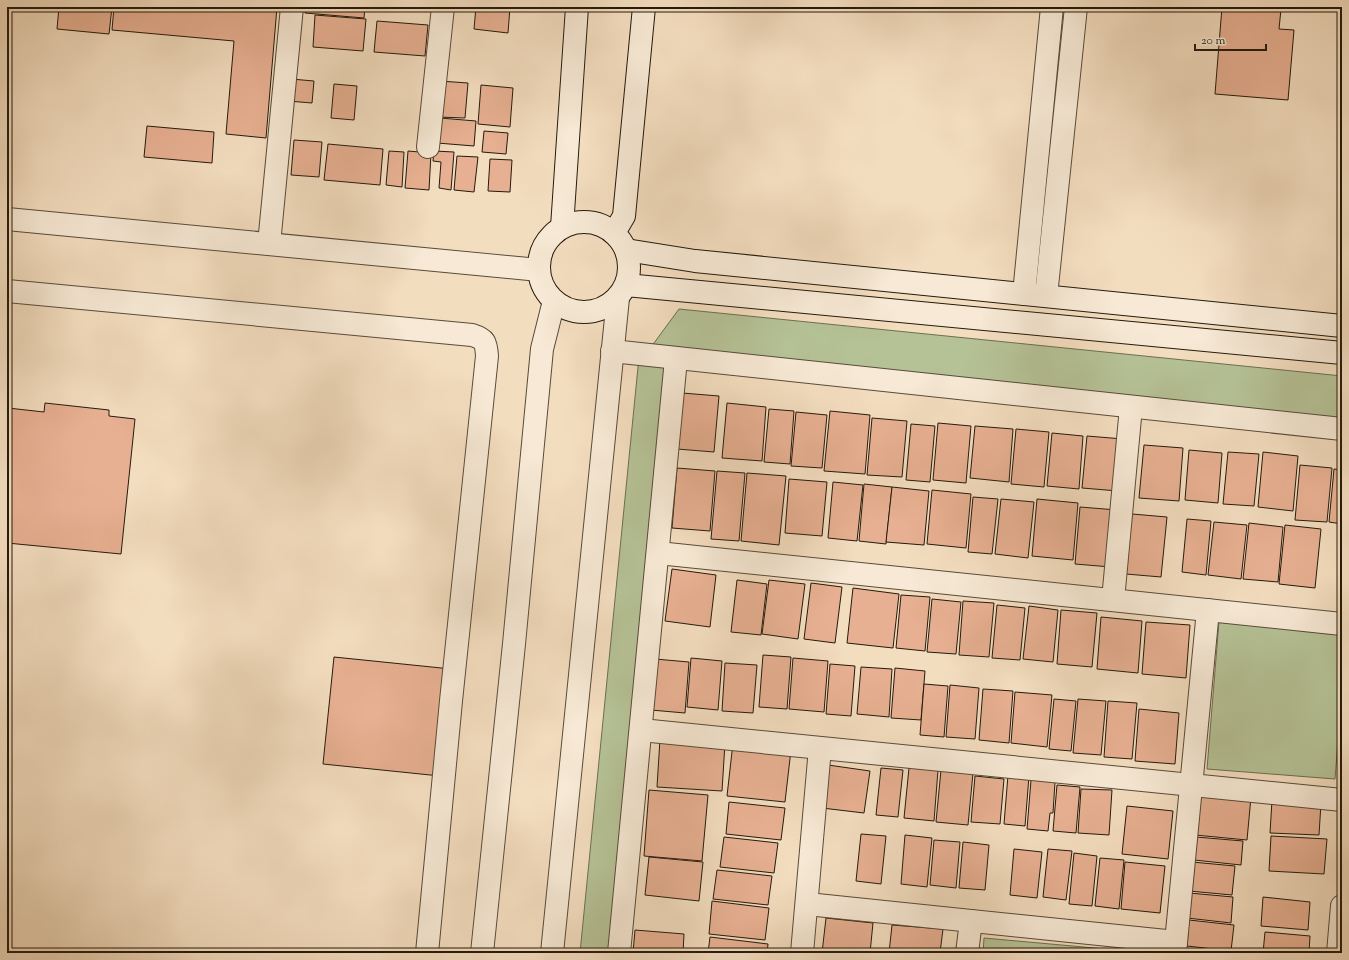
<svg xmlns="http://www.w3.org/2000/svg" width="1349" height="960" viewBox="0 0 1349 960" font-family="'Sorts Mill Goudy',serif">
<rect width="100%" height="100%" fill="#f3ddbf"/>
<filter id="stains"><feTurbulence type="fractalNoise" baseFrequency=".005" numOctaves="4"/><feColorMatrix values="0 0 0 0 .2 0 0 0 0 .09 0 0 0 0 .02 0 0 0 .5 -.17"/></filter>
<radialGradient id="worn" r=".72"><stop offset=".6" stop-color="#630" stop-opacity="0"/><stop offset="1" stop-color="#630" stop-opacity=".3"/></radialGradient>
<g fill="#b5c296" stroke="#6c6e52">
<path d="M679,309l663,67v42l-675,-62 -58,597h-29l59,-596 15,-14z"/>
<path d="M1219,622l123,10v57l-7,90 -128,-10z"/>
<path d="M984,938l166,15h-167z"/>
</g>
<g fill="#e7b092" stroke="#241a0d">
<path d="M59,7h53l-3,27 -52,-5z"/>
<path d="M114,7h163l-11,131 -40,-4 8,-93 -122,-11z"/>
<path d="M306,7h59l-1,11 -59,-5z"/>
<path d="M476,7h34l-2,26 -34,-4z"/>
<path d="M1222,7h30l29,2 -2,20 15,1 -6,70 -73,-6z"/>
<path d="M315,15l51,4 -3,32 -50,-4z"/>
<path d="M377,21l51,4 -3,31 -51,-4z"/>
<path d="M291,79l23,2 -2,22 -24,-2z"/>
<path d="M440,81l28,2 -3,35 -27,-1z"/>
<path d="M334,84l23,2 -3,34 -23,-2z"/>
<path d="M481,85l32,3 -3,39 -32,-3z"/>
<path d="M440,118l36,3 -2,25 -37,-3z"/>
<path d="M147,126l67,6 -2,31 -68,-6z"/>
<path d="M484,131l24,2 -2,21 -24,-2z"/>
<path d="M294,140l28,2 -3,35 -28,-2z"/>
<path d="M328,144l55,5 -3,36 -56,-5z"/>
<path d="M389,151l15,1 -2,35 -16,-2z"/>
<path d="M408,151l23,2 -2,37 -24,-2z"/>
<path d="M434,151l20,1 -3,38 -12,-2 2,-26 -8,-1z"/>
<path d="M457,156l21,1 -4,35 -20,-2z"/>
<path d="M490,159l22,1 -2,32 -22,-1z"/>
<path d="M682,393l37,3 -5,56 -37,-3z"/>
<path d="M45,403l64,7v6l26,3 -14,135 -114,-11 1,-135 36,4z"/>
<path d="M727,403l39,4 -4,54 -40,-3z"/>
<path d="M769,409l25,2 -4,53 -26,-2z"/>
<path d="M830,411l40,4 -5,59 -41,-3z"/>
<path d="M796,412l31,3 -5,53 -31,-2z"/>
<path d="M872,418l35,3 -5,56 -35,-2z"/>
<path d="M938,423l33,3 -5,57 -33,-3z"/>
<path d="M911,424l24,2 -5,56 -24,-2z"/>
<path d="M975,426l38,3 -4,53 -39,-4z"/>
<path d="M1016,429l33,3 -5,55 -33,-3z"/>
<path d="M1052,433l31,3 -4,53 -32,-3z"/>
<path d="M1087,436l36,3 -5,52 -36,-3z"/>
<path d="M1144,445l39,3 -4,53 -40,-3z"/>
<path d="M1189,450l33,3 -4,50 -33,-3z"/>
<path d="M1228,452l31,2 -5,52 -31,-2z"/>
<path d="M1263,452l35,4 -5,55 -35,-4z"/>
<path d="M1300,465l32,3 -5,54 -32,-2z"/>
<path d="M677,468l38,3 -5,60 -38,-3z"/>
<path d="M1334,469l8,1v54l-13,-2z"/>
<path d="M717,471l28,2 -6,68 -28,-2z"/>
<path d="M747,473l39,3 -7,69 -38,-4z"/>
<path d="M789,479l38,3 -5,54 -37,-3z"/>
<path d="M833,482l30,3 -6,56 -29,-3z"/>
<path d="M864,484l28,3 -6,57 -27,-3z"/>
<path d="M892,487l37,4 -5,54 -38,-3z"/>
<path d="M932,490l39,4 -5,54 -39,-4z"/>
<path d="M973,497l25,2 -6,55 -24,-2z"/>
<path d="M1001,499l33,3 -6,56 -33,-4z"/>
<path d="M1037,499l41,4 -5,57 -41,-4z"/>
<path d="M1080,507l37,3 -6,57 -36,-3z"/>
<path d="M1132,514l35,3 -6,60 -35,-3z"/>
<path d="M1187,519l24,2 -5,54 -24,-3z"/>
<path d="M1214,522l33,3 -6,54 -33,-4z"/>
<path d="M1249,523l34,4 -5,55 -35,-3z"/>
<path d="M1285,525l36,4 -6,59 -36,-4z"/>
<path d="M672,569l44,6 -6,52 -45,-6z"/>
<path d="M737,580l30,4 -6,51 -30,-3z"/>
<path d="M769,580l36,4 -7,55 -36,-5z"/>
<path d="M811,583l31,4 -7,56 -31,-4z"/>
<path d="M853,588l46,6 -6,54 -46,-5z"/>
<path d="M901,595l29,2 -5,54 -29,-3z"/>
<path d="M932,599l29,3 -5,52 -29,-2z"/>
<path d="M963,601l31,2 -5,54 -30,-2z"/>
<path d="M997,605l28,3 -5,52 -28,-2z"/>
<path d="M1029,606l29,4 -5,52 -30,-3z"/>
<path d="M1061,610l36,3 -5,54 -35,-3z"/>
<path d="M1101,617l41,4 -4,52 -41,-4z"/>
<path d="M1146,622l44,3 -4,53 -44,-4z"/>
<path d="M763,655l28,2 -4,52 -28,-2z"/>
<path d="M334,657l127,13 -11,107 -127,-13z"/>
<path d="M691,658l31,3 -4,49 -31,-3z"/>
<path d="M793,658l35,3 -4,51 -35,-3z"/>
<path d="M655,659l34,3 -4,51 -34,-3z"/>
<path d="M725,663l32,2 -4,48 -31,-2z"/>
<path d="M830,664l25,2 -4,50 -25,-2z"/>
<path d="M861,667l31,2 -3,48 -32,-3z"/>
<path d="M895,668l30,3 -4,49 -30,-2z"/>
<path d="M924,684l24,2 -4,51 -24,-2z"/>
<path d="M950,685l29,3 -4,51 -29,-2z"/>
<path d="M983,689l30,2 -4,52 -30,-3z"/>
<path d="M1015,692l37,3 -5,52 -36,-4z"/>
<path d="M1054,699l22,2 -5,50 -22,-2z"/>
<path d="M1078,699l28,2 -5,54 -28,-2z"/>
<path d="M1108,701l29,2 -5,56 -28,-2z"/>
<path d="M1139,709l40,4 -4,51 -40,-3z"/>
<path d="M660,739l65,4 -3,48 -65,-4z"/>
<path d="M733,743l58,7 -6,52 -58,-6z"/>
<path d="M828,765l42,6 -6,42 -42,-5z"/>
<path d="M881,768l22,2 -5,47 -22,-2z"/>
<path d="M909,768l29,2 -4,51 -30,-3z"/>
<path d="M941,770l32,3 -5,52 -32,-3z"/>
<path d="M1008,775l21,1 -4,50 -21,-2z"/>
<path d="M975,776l29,3 -4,45 -29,-2z"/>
<path d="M1031,780l24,2 -2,31h-3l-2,18 -21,-2z"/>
<path d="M1057,785l23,2 -4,46 -23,-2z"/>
<path d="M1081,789l31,1 -3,45 -31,-2z"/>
<path d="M649,790l59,5 -6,66 -58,-5z"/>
<path d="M1199,792l52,5 -4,43 -52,-5z"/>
<path d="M1272,800l49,3 -2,32 -49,-2z"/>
<path d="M729,802l56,6 -4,32 -55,-6z"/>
<path d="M1127,806l46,5 -5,48 -46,-5z"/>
<path d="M861,834l25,2 -5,48 -25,-3z"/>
<path d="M905,835l27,3 -5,49 -26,-3z"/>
<path d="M1271,836l56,3 -3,35 -55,-3z"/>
<path d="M724,837l54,6 -4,30 -54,-6z"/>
<path d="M1196,837l47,4 -2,24 -47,-5z"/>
<path d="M934,840l26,2 -4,46 -26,-3z"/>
<path d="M963,842l26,3 -4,45 -26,-2z"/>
<path d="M1014,849l28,3 -5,46 -27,-3z"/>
<path d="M1048,849l24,2 -6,49 -23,-3z"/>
<path d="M1074,853l23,3 -5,50 -23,-2z"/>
<path d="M649,857l54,5 -4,39 -54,-6z"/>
<path d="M1100,858l24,2 -5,49 -24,-3z"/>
<path d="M1125,862l40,4 -5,47 -39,-4z"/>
<path d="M1192,862l43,4 -3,29 -43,-4z"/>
<path d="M717,870l55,6 -4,29 -55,-6z"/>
<path d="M1189,893l44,4 -2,26 -44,-5z"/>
<path d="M1263,897l47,5 -2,28 -47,-4z"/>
<path d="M712,901l57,7 -4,32 -56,-6z"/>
<path d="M826,918l47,5 -3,30h-48z"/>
<path d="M1189,920l45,5 -3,26 -44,-5z"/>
<path d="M892,925l51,4 -3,24h-51z"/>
<path d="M635,930l49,4 -1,19h-50z"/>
<path d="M1265,932l45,4 -1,17h-46z"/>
<path d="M710,937l58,7 -1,9h-59z"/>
<path d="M1185,948l47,5h-47z"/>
</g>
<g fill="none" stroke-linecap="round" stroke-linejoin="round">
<defs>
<g id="minor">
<path d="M428,147l15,-140"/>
<path d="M269,244l23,-237"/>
<path d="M7,291l465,44c13,4 14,7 15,21l-36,345 -24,252"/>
<path d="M1024,294l28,-287"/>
<path d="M1046,296l30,-289"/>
<path d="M612,351l730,78"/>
<path d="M658,553l684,71"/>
<path d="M1113,600l18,-193"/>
<path d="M641,730l701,70"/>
<path d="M807,904l369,38"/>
<path d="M619,953l57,-594"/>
<path d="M802,953l18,-205"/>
<path d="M967,953l4,-32"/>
<path d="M1175,953l33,-343"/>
<path d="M1338,953l4,-47"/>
</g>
<g id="tertiary">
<path d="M7,219l532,51"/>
<path d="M482,953l32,-309 28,-295 12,-48"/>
<path d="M552,953l66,-655"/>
</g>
<g id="secondary">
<circle cx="584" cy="267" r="45"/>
<path d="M562,227l15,-220"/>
<path d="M614,233l10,-17 20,-209"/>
<path d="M626,250l69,11 647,65"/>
<path d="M626,285l716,68"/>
</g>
</defs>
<use href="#minor" stroke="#584b3a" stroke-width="24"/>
<use href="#tertiary" stroke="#584b3a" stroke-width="24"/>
<use href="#secondary" stroke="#241a0d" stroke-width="24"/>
<use href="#minor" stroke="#f7e9d5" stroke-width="22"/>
<use href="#tertiary" stroke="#f7e9d5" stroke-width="22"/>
<use href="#secondary" stroke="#f7e9d5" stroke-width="22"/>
</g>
<rect width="1349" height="960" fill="none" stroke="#f3ddbf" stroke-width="24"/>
<rect x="8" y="8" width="1333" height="944" fill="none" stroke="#241a0d" stroke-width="2"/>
<rect x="12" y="12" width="1325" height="936" fill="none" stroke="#241a0d"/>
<path d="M1195 44v6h71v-6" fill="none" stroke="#241a0d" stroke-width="2"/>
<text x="1201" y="44" font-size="12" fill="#241a0d" stroke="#f7e9d5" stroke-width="3" paint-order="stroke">20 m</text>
<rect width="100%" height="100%" filter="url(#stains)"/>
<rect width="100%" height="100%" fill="url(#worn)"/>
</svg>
